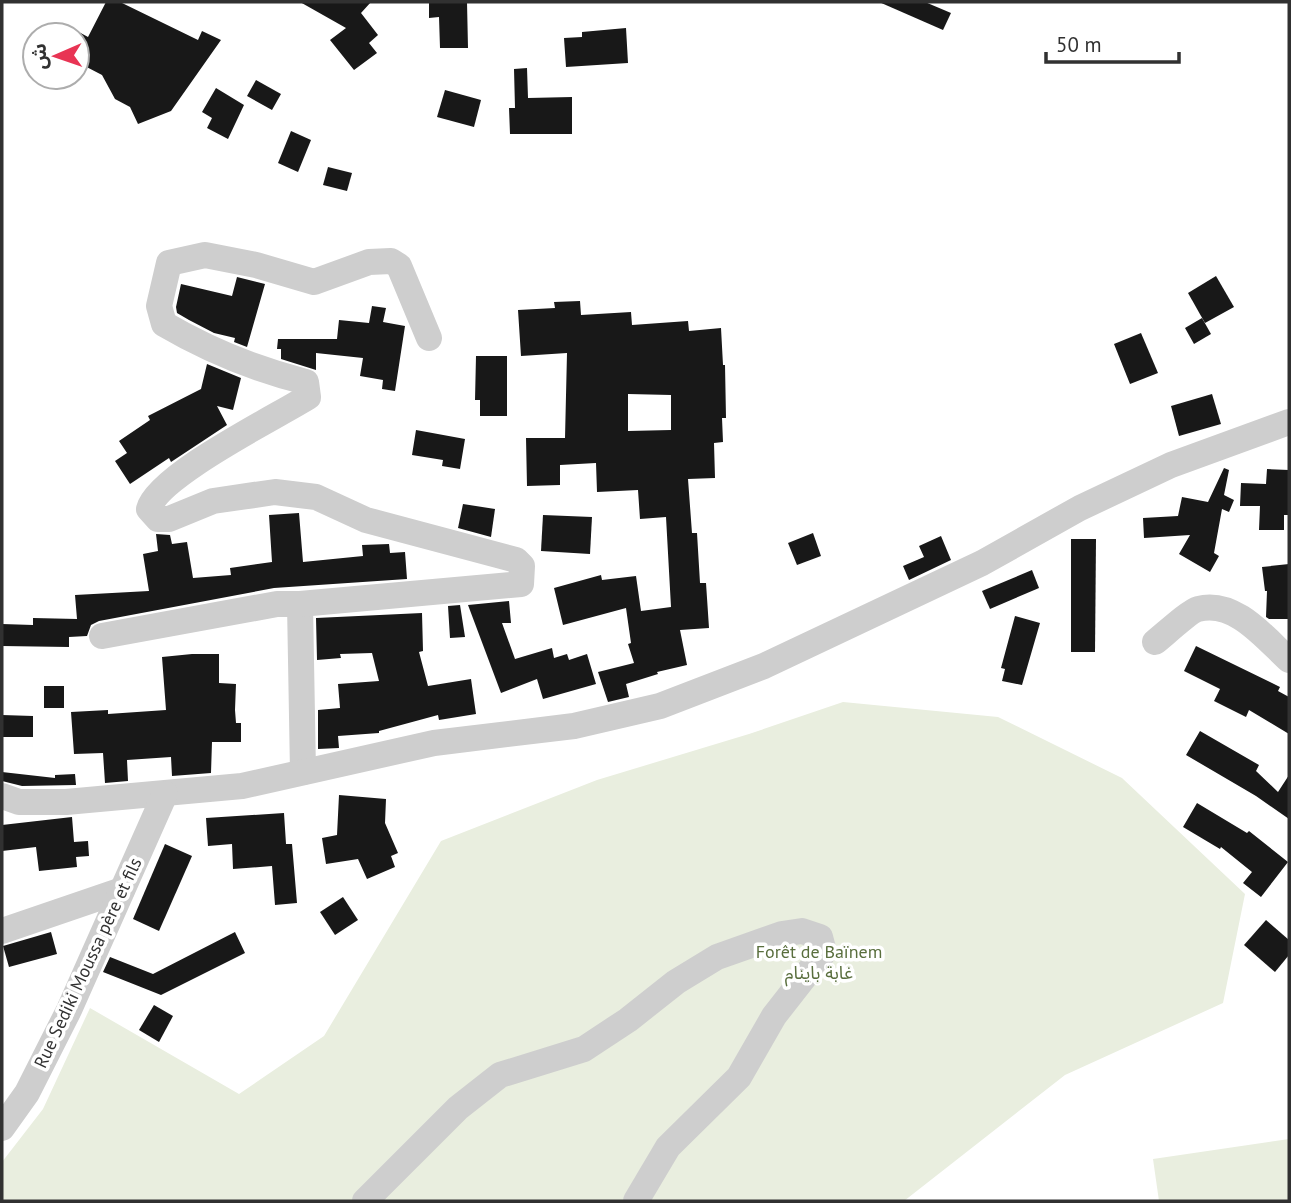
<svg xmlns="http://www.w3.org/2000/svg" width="1291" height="1203" viewBox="0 0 1291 1203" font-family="'PT Sans','Noto Sans Arabic',sans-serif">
<rect width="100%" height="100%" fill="#fff"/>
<g fill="#e9eedf">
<path d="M843,702l155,15 124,61 123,116 -22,109 -158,72 -161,126h-902v-39l41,-53 47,-101 149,86 85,-58 117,-195 156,-61 152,-46z"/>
<path d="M1289,1139v62h-130l-6,-42z"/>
</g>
<g fill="#181818" fill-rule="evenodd">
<path d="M106,2h14l78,38 4,-9 19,9 -50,71 -33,13 -8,-17 -15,-8 -13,-24 -25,-13v-31l11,6z"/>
<path d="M300,2h71l-10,11 17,22 -9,8 8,10 -23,17 -24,-30 16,-12z"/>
<path d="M429,2h38l1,46h-28l-1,-31 -10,1z"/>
<path d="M879,2h46l26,11 -8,17z"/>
<path d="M626,28l2,35 -62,4 -2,-29 18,-1v-5z"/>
<path d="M527,68l1,30 44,-1v37h-62l-1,-26h6l-1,-39z"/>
<path d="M256,80l25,14 -9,16 -25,-14z"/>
<path d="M216,88l28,17 -16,34 -21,-11 5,-10 -10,-6z"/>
<path d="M445,90l36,10 -7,27 -37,-10z"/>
<path d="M291,131l20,9 -13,32 -20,-9z"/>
<path d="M328,167l24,6 -5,18 -24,-6z"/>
<path d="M1216,276l18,31 -29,16 -17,-30z"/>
<path d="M237,277l28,7 -18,63 -13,-5 1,-4 -21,-5 -25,-13 -12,-7 -1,-6 5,-23 51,12z"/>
<path d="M580,301l1,14 50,-3 1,13 56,-4 1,10 32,-3 2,37h2l1,53h-4l1,24 -9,1 1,35 -27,1 4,54h5l3,50h6l3,45 -29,2 7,35 -30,7 1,2 -32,10 3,13 -21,5 -10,-30 36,-9 -6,-19 3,-1 -5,-35 -63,17 -9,-37 47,-13 1,5 34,-4 5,35 30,-4 -5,-90 -26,2 -2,-29 -41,2 -1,-29 -36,2v20l-33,1 -1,-48h39l2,-85 -46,3 -3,-46 37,-2 -1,-6zM628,394l43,1v35l-43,1z"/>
<path d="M372,306l14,2 -3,14 22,4 -10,65 -13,-2 1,-9 -23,-4 3,-18 -47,-5v17l-35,-11v-10h-4l1,-10h59l2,-19 30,3z"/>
<path d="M1202,318l9,16 -17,10 -9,-16z"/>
<path d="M1141,333l17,40 -28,11 -16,-40z"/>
<path d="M476,356h31v60h-27v-16h-5z"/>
<path d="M207,364l34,14 -8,32 -16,-4 10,19 -56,37 -2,-4 -39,26 -15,-23 12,-8 -8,-12 31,-21 -2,-4 53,-27z"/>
<path d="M1212,394l9,30 -42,12 -8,-30z"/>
<path d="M416,430l49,9 -5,30 -18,-3 1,-6 -31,-5z"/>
<path d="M1224,468l5,2 -5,25 10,5 -5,12 -7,-3 -8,44 5,3 -9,16 -31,-18 11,-19 -46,3 -1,-20 35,-2 4,-19 26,5z"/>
<path d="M1267,469l22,1v45h-5v15h-25l1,-24h-20l1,-23 25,1z"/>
<path d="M463,504l32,5 -4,28 -33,-9z"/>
<path d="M299,513l4,49 60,-6 -1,-11 27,-1 1,9 15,-1 2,27 -133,9 -175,33 -8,4 -4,11 -18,1v10l-67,-1v-22l31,1v-7l44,1 -2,-24 74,-4 -6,-37 15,-3 -2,-17 14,1 2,9 15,-2 6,36 38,-3 -1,-7 42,-6 -3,-47z"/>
<path d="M543,515l49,2 -2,37 -49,-3z"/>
<path d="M813,533l8,23 -24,9 -9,-22z"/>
<path d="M941,536l10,24 -42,20 -6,-14 21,-9 -5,-11z"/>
<path d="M1071,539h25l-1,113h-24z"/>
<path d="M1289,564v55h-20l-3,-2 1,-26h-2l-3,-24z"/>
<path d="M1032,570l7,18 -49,21 -8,-18z"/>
<path d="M509,601l2,22h-9l13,36 37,-11 2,10 13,-4 2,6 18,-6 9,30 -53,15 -6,-20 -36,14 -33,-88z"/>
<path d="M460,605l5,32 -15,1 -2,-32z"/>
<path d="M422,613l1,38 -4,1 9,34 43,-7 5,35 -37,6 -1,-5 -59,16v2l-41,3 1,12 -21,1v-39l22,-2 -2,-24 41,-3 -7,-28 -32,1 1,4 -24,2 -1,-42z"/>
<path d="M1015,616l25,7 -18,62 -20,-4 3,-12 -4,-1z"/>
<path d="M1196,646l84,41 -2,4 11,6v37l-40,-24 -3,7 -32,-16 6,-12 -36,-18z"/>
<path d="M192,654h27v29l17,1 -1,26 1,13h5v19h-29l-1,31 -39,3 -1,-19 -44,3 1,21 -23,2 -2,-30 -29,1 -3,-42 37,-2v4l58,-4 -4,-53z"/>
<rect x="44" y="686" width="20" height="22"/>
<path d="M2,715l31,1v21h-31z"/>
<path d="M1200,731l59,34 -3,6 22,21 11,-17v44l-33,-23 -70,-41z"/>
<path d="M2,772l53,6v-3l20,-1 1,11 -54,1 -20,-5z"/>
<path d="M339,795l47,4 -1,24 13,30 -7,3 4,11 -28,12 -9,-20 -32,5 -4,-26 15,-3z"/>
<path d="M1197,803l50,30 2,-2 39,31 -27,35 -18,-14 9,-11 -31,-25 -1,2 -37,-22z"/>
<path d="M284,813l2,31h6l5,59 -22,2 -3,-39 -39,3 -1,-25 -24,2 -2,-28z"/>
<path d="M72,817l2,25 14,-1 1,15 -13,1 1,10 -38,4 -3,-24 -34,4v-26z"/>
<path d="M165,844l27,12 -33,75 -26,-12z"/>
<path d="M343,897l15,23 -23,15 -15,-23z"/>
<path d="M1266,920l23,20v15l-14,17 -31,-27z"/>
<path d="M51,932l6,22 -48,13 -6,-21z"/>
<path d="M235,932l10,21 -84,42 -58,-23 7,-15 43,17z"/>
<path d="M154,1005l19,11 -14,26 -20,-12z"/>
</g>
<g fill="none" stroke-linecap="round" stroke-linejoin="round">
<g stroke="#cecece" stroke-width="26">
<path d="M300,604l3,168"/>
<path d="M102,636l175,-32h23l221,-20 1,-18 -6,-6 -150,-40 -50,-23 -41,-5 -62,9 -44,18h-11l-9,-10c8,-33 127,-92 159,-112l-2,-15c-52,-13 -96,-31 -142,-58l-5,-18 10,-43 36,-8 51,10 58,17 55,-20 22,-1 8,5 30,72"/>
<path d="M1155,642c9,-7 35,-31 43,-33 37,-10 68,30 91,51"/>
<path d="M2,796l17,6h47l176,-16 192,-43 140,-17 86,-20 104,-40 218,-103 98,-55 91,-43 118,-43"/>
<path d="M2,931l120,-41"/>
<path d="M2,1128l25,-35 42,-83 96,-216"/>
<path d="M365,1201l93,-93 42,-33 84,-26 44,-29 48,-38 41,-25 65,-23 20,-3 18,6 4,15 -50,64 -35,61 -71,70 -32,54"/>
</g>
</g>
<g text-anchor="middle" stroke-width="7" stroke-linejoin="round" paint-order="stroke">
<g font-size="18" fill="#596e3d" stroke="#fff">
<text x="819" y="958">Forêt de Baïnem<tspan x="819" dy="21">غابة باينام</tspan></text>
</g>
<g font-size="18" fill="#313131" stroke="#fff">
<text transform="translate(88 963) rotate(-65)" y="6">Rue Sediki Moussa père et fils</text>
</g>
</g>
<rect width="1291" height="1203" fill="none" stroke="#313131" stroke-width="7"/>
<g transform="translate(56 56) rotate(268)"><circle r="33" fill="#ffffff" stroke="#adadad" stroke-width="2"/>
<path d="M0-5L12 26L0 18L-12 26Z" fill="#e83454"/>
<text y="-10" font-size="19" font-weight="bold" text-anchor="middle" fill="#313131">ش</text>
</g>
<path d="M1046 52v10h133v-10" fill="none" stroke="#313131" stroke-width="3.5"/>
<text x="1056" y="52" font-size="21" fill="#313131" stroke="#ffffff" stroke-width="5" paint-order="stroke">50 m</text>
</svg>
